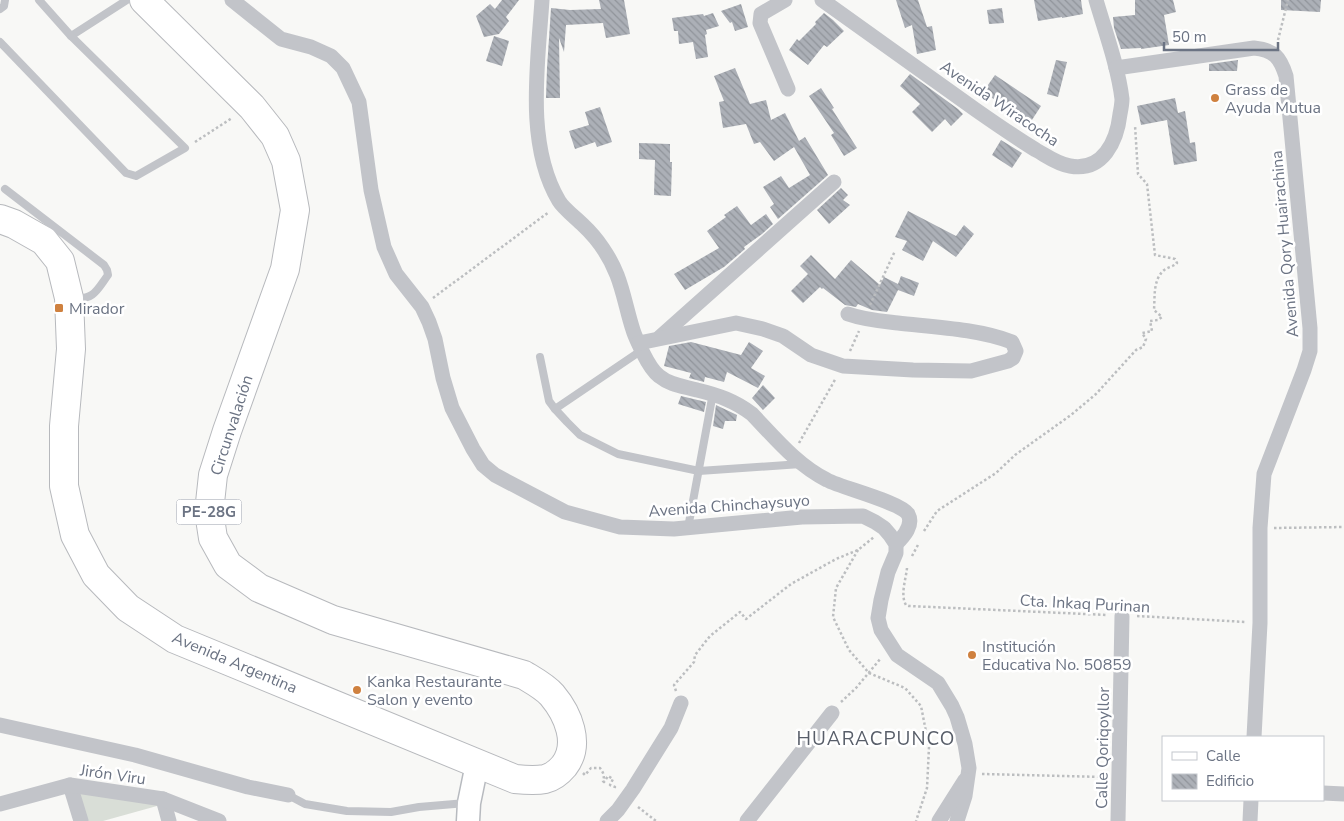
<svg xmlns="http://www.w3.org/2000/svg" width="1344" height="821" viewBox="0 0 1344 821" font-family="'Nunito Sans',sans-serif">
<defs>
<pattern id="building-back-hatch" width="6" height="6" patternUnits="userSpaceOnUse" patternTransform="scale(1.25)"><rect width="6" height="6" fill="#acb0b7"/><path d="M-1 5l2 2M0 0l6 6M5-1l2 2" fill="none" stroke="#90949a"/></pattern>
</defs>
<rect width="100%" height="100%" fill="#f8f8f6"/>
<path fill="#d9ded7" d="M82,790l78,14 -3,2 -54,15h-18l-7,-27z"/>
<g fill="url(#building-back-hatch)">
<path d="M502,0h17l-13,17 3,4 -10,13 -15,3 -8,-21 14,-12 5,5z"/>
<path d="M599,0h25l6,34 -24,4 -3,-15 -37,2 -2,27 -5,-14 1,60h-14l1,-30 4,-60 19,2 31,-1z"/>
<path d="M896,0h22l9,27 5,-1 4,24 -19,4 -5,-29 -7,3z"/>
<path d="M1034,0h47l2,14 -21,4v-1l-24,4z"/>
<path d="M1135,0h38l3,12 -12,3 5,30 -28,4v-1l-20,1 -7,-21 -1,-11 22,-2z"/>
<path d="M1281,0h40l-1,12 -39,-2z"/>
<path d="M741,4l7,23 -13,4 -3,-9 -2,1 -9,-12z"/>
<path d="M1002,8l2,15 -15,1 -2,-14z"/>
<path d="M713,13l6,13 -13,4 1,4 -2,1 3,22 -12,2 -3,-17 -14,2 -1,-13h-4l-2,-13 31,-4 1,2z"/>
<path d="M824,13l9,7 11,11 -17,16 -3,-2 -16,20 -19,-15 8,-11 2,2 17,-17 -1,-2z"/>
<path d="M494,36l15,5 -7,25 -16,-5z"/>
<path d="M1056,60l11,2 -9,35 -11,-3z"/>
<path d="M1238,60l-1,11h-28v-7z"/>
<path d="M735,68l15,36 16,-4 5,20 14,-7 14,28 6,-4 23,38 -50,44 -8,-12 4,-3 -11,-17 18,-11 8,12 21,-13 -16,-28 -20,14 -14,-19 -6,2 -8,-20 -23,4 -4,-26 5,-1 -10,-25z"/>
<path d="M910,74l48,35 5,5 -12,12 -6,-7 -13,13 -20,-20 8,-8 -20,-18z"/>
<path d="M995,75l46,31 -11,17 -47,-31z"/>
<path d="M821,88l13,20 -2,1 25,39 -13,8 -13,-21 3,-2 -25,-37z"/>
<path d="M1175,98l3,15 7,-2 5,32 5,-1 2,19 -23,4 -7,-45 -26,5 -4,-19z"/>
<path d="M600,107l12,35 -15,5 -2,-5 -20,7 -6,-18 20,-6 -4,-13z"/>
<path d="M1001,140l21,13 -10,15 -20,-13z"/>
<path d="M639,143l31,1v18h2l-1,34 -17,-1 1,-35 -16,-1z"/>
<path d="M841,188l7,7 -5,5 7,5 -21,19 -12,-14z"/>
<path d="M737,206l14,19 15,-11 7,10 -11,10 -18,13 1,2 -21,18 -39,23 -11,-16 45,-26 -12,-17 19,-14 -2,-2z"/>
<path d="M908,211l48,25 8,-11 10,9 -18,23 -23,-16 -10,20 -21,-11 5,-9 -12,-4z"/>
<path d="M811,255l24,24 16,-19 29,25 4,-8 14,7 3,-8 18,7 -5,13 -16,-6 -11,22 -15,-2 -14,-6 -2,3 -11,-2 -22,-17 -1,1 -2,-2 -17,16 -12,-12 17,-17 -8,-8z"/>
<path d="M691,342l50,13 8,-13 14,9 -12,17 14,8 -7,12 -31,-16 -3,10 -19,-5 -1,5 -15,-4 2,-5 -27,-7 5,-20z"/>
<path d="M763,385l12,13 -12,12 -11,-12z"/>
<path d="M681,396l25,6 -2,10 -26,-8z"/>
<path d="M716,405l21,10 -1,6h-11l-2,8 -10,-3z"/>
</g>
<g fill="none" stroke-linecap="round" stroke-linejoin="round">
<defs>
<path id="secondary" d="M468,821l1,-18 8,-39"/>
<path id="highway" d="M0,219l14,5 30,17 16,20 9,37 2,51 -7,77v60l11,49 21,40 32,33 47,31 340,140c10,1 20,2 30,0 8,-2 14,-7 19,-13 17,-22 4,-52 -12,-71 -7,-8 -18,-14 -28,-20l-191,-55 -74,-32 -31,-23 -15,-27 -4,-26 4,-37 14,-44 58,-162 10,-59 -9,-49 -11,-25 -23,-29 -108,-107"/>
</defs>
<use href="#secondary" stroke="#b7babf" stroke-width="25"/>
<use href="#highway" stroke="#b7b9bd" stroke-width="30"/>
<g stroke="#bcbec0" stroke-width="2.5" stroke-dasharray="2.5 2.5" stroke-linecap="butt">
<path d="M1278,40l10,-40"/>
<path d="M195,142l37,-24"/>
<path d="M433,298l116,-86"/>
<path d="M870,305l25,-54"/>
<path d="M850,351l9,-20"/>
<path d="M799,443l37,-65"/>
<path d="M1274,528l70,-1"/>
<path d="M924,531l13,-20 59,-38 19,-18 56,-40 25,-21 40,-44 7,-3 3,-8 -4,-6 10,-2 -2,-10 8,-1 4,-3 -8,-7c1,-14 -1,-29 9,-39 4,-4 10,-4 14,-8l-2,-4 -20,-4 -8,-71 -9,-10 -3,-49"/>
<path d="M858,550l-22,38 -3,29 16,33 20,23 36,15 16,18 8,41 -2,41 -11,33"/>
<path d="M912,556l7,-13"/>
<path d="M907,568c-1,11 -7,27 -1,37l3,1 198,9"/>
<path d="M1137,616l109,6"/>
<path d="M676,691l-2,-6 20,-23 1,-7 15,-19 30,-24 6,7 45,-35 45,-25 22,-9 16,-13"/>
<path d="M841,702l15,-14 25,-30"/>
<path d="M583,773l2,2 6,-7h9c3,4 5,8 3,13l1,1 4,-6 5,3 -3,6 5,2 -1,2"/>
<path d="M982,774l122,3"/>
<path d="M638,807l18,14"/>
</g>
<g stroke="#c2c4c9" stroke-width="8">
<path d="M0,9l4,-3 1,-6"/>
<path d="M71,36l56,-36"/>
<path d="M0,42l126,131 10,3 49,-28 -114,-112 -32,-36"/>
<path d="M5,189l99,76 3,5 1,5c-11,15 -14,25 -34,23"/>
<path d="M540,357l9,44 6,8 12,13 13,13 38,19 81,17 102,-7"/>
<path d="M555,409l87,-59"/>
<path d="M688,528l25,-135"/>
<path d="M288,795l17,9 42,7 44,1 28,-5 47,-4"/>
</g>
<g stroke="#c2c4c9" stroke-width="15">
<path d="M232,0l49,39 30,8 20,9 12,12 16,34 12,88 13,57 12,27 26,33 7,15 6,17 8,39 9,30 21,41 10,16 12,10 70,37 55,15 54,2 128,-12 61,-1 12,6 9,6 6,7 6,9v9l-8,19 -7,28 -3,18 3,12 16,25 41,28 14,23 5,11 8,27 4,24 -4,28 -8,25"/>
<path d="M542,0c-4,63 -17,144 17,201 4,7 18,18 24,24 14,13 27,32 34,50 7,18 10,37 16,55 2,7 6,14 9,21 4,8 9,19 17,25 11,9 24,10 38,14 21,5 38,11 55,24 23,24 45,51 75,66 15,8 73,22 81,34 6,11 -4,22 -12,30"/>
<path d="M785,0l-24,14 -1,9 28,66"/>
<path d="M822,0c51,37 103,73 154,110 20,14 39,27 60,40 11,6 21,14 34,16 33,6 47,-25 50,-52 1,-5 2,-10 2,-15 -4,-33 -17,-68 -26,-99"/>
<path d="M1116,68l138,-20c20,2 26,9 32,28l24,252v23l-6,19 -40,104 -4,54v95l-6,114"/>
<path d="M660,337l174,-155"/>
<path d="M639,343l97,-20 27,6 20,7 28,19 32,11 70,4 58,1 37,-10 5,-3 3,-7 -4,-9c-33,-13 -78,-15 -114,-19 -18,-2 -33,-3 -50,-9"/>
<path d="M0,725l135,30 113,32 40,8"/>
<path d="M70,785l11,36"/>
<path d="M1323,793l21,1"/>
<path d="M163,799l6,22"/>
<path d="M0,804l70,-19 93,14 56,22"/>
<path d="M607,821l11,-11 15,-21 38,-61 10,-25"/>
<path d="M747,821l85,-108"/>
<path d="M939,821l26,-41"/>
<path d="M1118,821l4,-205"/>
<path d="M1250,821l1,-21"/>
</g>
<use href="#secondary" stroke="#fff" stroke-width="22"/>
<use href="#highway" stroke="#fff" stroke-width="28"/>
</g>
<g fill="#cf813f" stroke="#fff" stroke-width="2">
<circle cx="1215" cy="98" r="5"/>
<rect x="54" y="303" width="10" height="10" rx="2.5"/>
<circle cx="972" cy="655" r="5"/>
<circle cx="357" cy="690" r="5"/>
</g>
<g text-anchor="middle" stroke-width="5" stroke-linejoin="round" paint-order="stroke">
<rect fill="#fff" stroke="#979da8" stroke-width="1" x="176.5" y="499.5" width="65" height="25" rx="4"/>
<g font-size="15" font-weight="bold" fill="#6b7383">
<text x="209" y="517">PE-28G</text>
</g>
<g font-size="16" fill="#6b7383" stroke="#fff" text-anchor="start">
<text x="1225" y="95">Grass de<tspan x="1225" dy="18">Ayuda Mutua</tspan></text>
<text x="69" y="314">Mirador</text>
<text x="982" y="652">Institución<tspan x="982" dy="18">Educativa No. 50859</tspan></text>
<text x="367" y="687">Kanka Restaurante<tspan x="367" dy="18">Salon y evento</tspan></text>
</g>
<g font-size="16" fill="#6b7383" stroke="#fff">
<text transform="translate(1000 103) rotate(34)" y="6">Avenida Wiracocha</text>
<text transform="translate(1284 244) rotate(-95)" y="6">Avenida Qory Huairachina</text>
<text transform="translate(231 425) rotate(-72)" y="6">Circunvalación</text>
<text transform="translate(729 505) rotate(-4)" y="6">Avenida Chinchaysuyo</text>
<text transform="translate(1085 603) rotate(3)" y="6">Cta. Inkaq Purinan</text>
<text transform="translate(235 662) rotate(23)" y="6">Avenida Argentina</text>
<text transform="translate(1102 748) rotate(-89)" y="6">Calle Qoriqoyllor</text>
<text transform="translate(113 774) rotate(8)" y="6">Jirón Viru</text>
</g>
<g font-size="19" letter-spacing="1" fill="#585e69" stroke="#fff">
<text x="876" y="745">HUARACPUNCO</text>
</g>
</g>
<rect x="1162" y="736" width="162" height="65" fill="#ffffff" stroke="#c4c7cd"/>
<rect x="1172" y="752" width="25" height="8" fill="#ffffff" stroke="#c4c7cd"/>
<text x="1206" y="761" font-size="15" fill="#6b7383">Calle</text>
<rect x="1172" y="774" width="25" height="15" fill="url(#building-back-hatch)" stroke="#c4c7cd"/>
<text x="1206" y="786" font-size="15" fill="#6b7383">Edificio</text>
<path d="M1164 42v8h114v-8" fill="none" stroke="#6b7383" stroke-width="2.5"/>
<text x="1172" y="42" font-size="15" fill="#6b7383" stroke="#ffffff" stroke-width="4" paint-order="stroke">50 m</text>
</svg>
